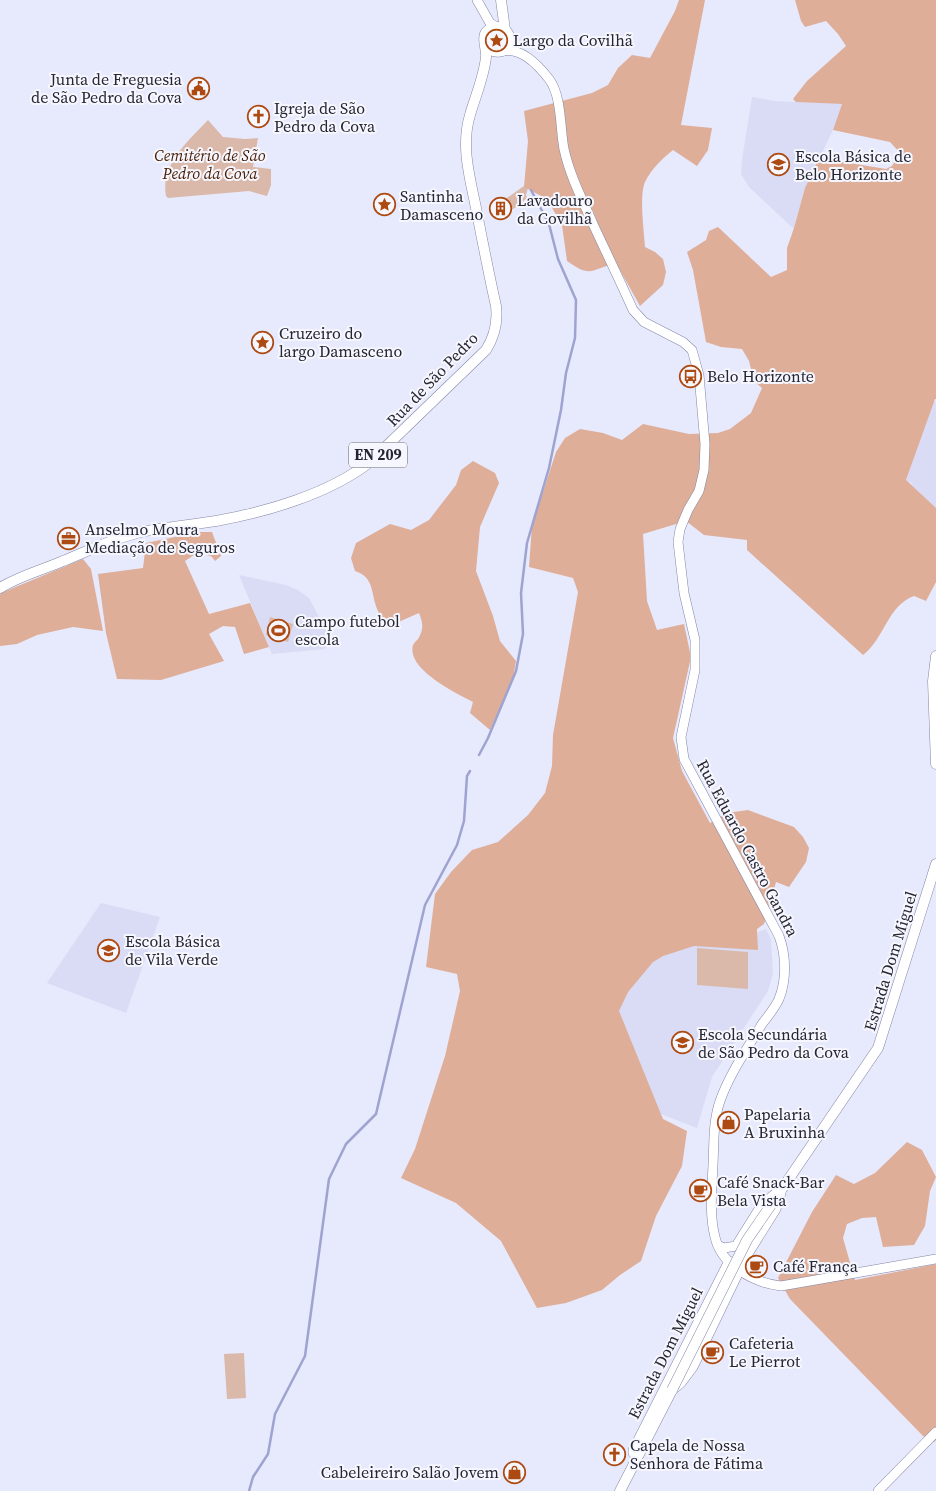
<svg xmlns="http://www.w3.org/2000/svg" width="936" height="1491" viewBox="0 0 936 1491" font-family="'Source Serif 4',serif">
<rect width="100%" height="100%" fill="#e7e9fd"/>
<g fill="#dadcf5">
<path d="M752,97l22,4 68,3 -9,26 -28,58 -11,41 -45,-42 -8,-13 1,-14z"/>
<path d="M932,401l4,1v106l-25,-22 1,-3 -6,-2z"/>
<path d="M239,575l47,10 12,5 11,8 21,40 -5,11 -53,5z"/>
<path d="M101,903l59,14 -34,96 -79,-30z"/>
<path d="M766,929l5,10 2,34 -5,18 -56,86 -15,51 -36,-14 -48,-105 11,-27 55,-39 76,3 3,-14z"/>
</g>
<g fill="#dbb9aa">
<circle cx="497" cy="40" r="8"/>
<path d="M208,120l15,17 22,2 13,-1 -5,29 18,2v16l-4,11 -18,-5 -81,7 -2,-2c-6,-31 23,-56 42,-76z"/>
<path d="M524,186l4,2 -2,7 1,3 -9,8 -9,5 -5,-11z"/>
<path d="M270,617l23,7 -5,18 -22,-7z"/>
<path d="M697,948l51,4v37l-51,-4z"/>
<path d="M244,1353l2,45 -19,1 -3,-45z"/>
</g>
<g fill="#deae99">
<path d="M679,0h26l-24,125 31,3 -4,22 -11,16 -24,-16c-10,8 -22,19 -28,32 -6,14 -1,49 0,65l10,5 8,7 3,13 -3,13 -23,21 -24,-43c-26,7 -25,15 -49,-2l-5,-36 -15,-26 -23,-12 4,-46 -4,-30 68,-18 16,-8 10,-17 14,-13 18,3 25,-47z"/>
<path d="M795,0h141v399h-1l-29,81 30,28v74l-10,19 -12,-5c-27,10 -29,42 -51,59l-116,-105v-10l-43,-5 -18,-14 -43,13 4,67 10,29 27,-6 7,33 -18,81 9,33 28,52 17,-10 21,-3 46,17 9,10 6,11 -3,14 -17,25 -13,-5 -12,42 -7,5 1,21 -64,-4 -31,10 -10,6 -25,30 -9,19 44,108 24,12 -5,35 -26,50 -15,45 -21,14 -18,15 -36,13 -29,5 -36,-67 -45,-38 -55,-25 14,-29 30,-93 15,-65 -3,-17 -31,-7 9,-73 16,-22 21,-22 26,-8 30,-27 17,-22 7,-27 1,-31 25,-143 -5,-14 -44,-11 3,-41 24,-74 9,-14 15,-9 23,4 19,7 21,-16 46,10 29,-1 12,-4 21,-16 11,-25 -8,-7 -5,-20 -7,-12 -21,-2 -15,-5 -13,-72 -6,-18 19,-12 3,-9 9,-4 53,50 16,-7v-22l7,-20 11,-40 14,-30 67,11 6,-3 8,-13 -10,-11 -57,-12 9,-26 -46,-2 -3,-3 14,-18 39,-35 -8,-12 -12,-13 -21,6 -4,-6z"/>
<path d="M473,461l22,12 4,10 -19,44 -4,44 17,45 7,25 16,20 -3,18 -23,51 -20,-17 3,-11c-17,-9 -67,-33 -60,-57 1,-2 3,-4 5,-6 6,-10 5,-16 1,-26l-32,14c-3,-7 -9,-14 -11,-21 -5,-16 -3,-29 -21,-35l-4,-13 5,-15 34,-19 21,6 18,-10 27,-35 5,-15z"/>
<path d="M198,532h14l9,24 -6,5 -4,-5 -14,-3 -12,8 24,53 41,-11 19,44 -25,7 -9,-27 -12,-1 -14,8 15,27 -63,19 -44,-1 -11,-46 -8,-59 45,-6 3,-25z"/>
<path d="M83,559l8,10 12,62 -30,-4 -36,8 -20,9 -17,2v-51l1,-2z"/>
<path d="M907,1142l15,8 14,27 -6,14 -5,35 -11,19 -31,2 -7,-30 -14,1 -15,6 -4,14 12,42 81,-16v176l-2,2 -11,-6 -133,-137 -12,-21 34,-66 24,-37 18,9 21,-11z"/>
</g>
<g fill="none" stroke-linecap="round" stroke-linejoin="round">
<g stroke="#9fa3cf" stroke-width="2.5">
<path d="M479,755l9,-17 28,-67 7,-37 -2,-41 6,-50 22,-75 12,-58 5,-37 9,-35 1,-38 -18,-41 -9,-35 -18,-34"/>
<path d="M249,1491l4,-14 15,-23 7,-40 30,-58 24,-177 17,-35 30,-30 49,-209 32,-60 7,-24 3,-45 3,-5"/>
</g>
<defs>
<g id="secondary">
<path d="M477,0l13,23 7,4"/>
<path d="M503,51c18,-4 36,15 46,28 13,17 11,50 15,70 6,27 18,50 29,75 13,28 27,57 40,86l11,12 39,20 9,8 7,25 6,69 -1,26 -5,21 -11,19 -8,19 -2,13 6,51 11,47v30l-14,67 3,22 95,177c7,19 8,43 0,63 -4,9 -11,17 -17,25 -15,25 -32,49 -42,77 -7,20 -6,43 -7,64 -1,23 -4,49 2,72 6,28 39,46 66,49l155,-27"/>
<path d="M719,1246l5,2 12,-2 25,-40 17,-15"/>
<path d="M674,1389l7,-6 12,-16 53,-110 30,-48 5,-16"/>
<path d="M637,1458l-4,-5v-3l96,-189"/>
<path d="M878,1491l58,-59"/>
</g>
<g id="primary">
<path d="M501,0l4,30"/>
<path d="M0,588c19,-12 42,-18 63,-27 25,-10 51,-23 78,-29 24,-5 50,-7 75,-11 50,-9 113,-27 154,-59l116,-112c9,-14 12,-27 10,-44 -7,-31 -13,-62 -19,-93 -6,-32 -17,-65 -7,-98 5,-18 14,-38 16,-58 1,-8 -4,-16 -1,-23 5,-10 21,-9 24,2 5,16 -15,21 -24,9"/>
<path d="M936,656l-3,25 3,83"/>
<path d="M771,1205l107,-157 58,-184"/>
<path d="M620,1491l52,-101"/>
</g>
</defs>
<use href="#secondary" stroke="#8486a5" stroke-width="10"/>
<use href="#primary" stroke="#8486a5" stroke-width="11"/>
<use href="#secondary" stroke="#fff" stroke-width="9"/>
<use href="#primary" stroke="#fff" stroke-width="10"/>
<defs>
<path id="primary-bridge" d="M672,1390l75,-150 24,-35"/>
</defs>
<use href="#primary-bridge" stroke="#8486a5" stroke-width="11" stroke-linecap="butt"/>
<use href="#primary-bridge" stroke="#fff" stroke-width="10"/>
</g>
<defs>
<symbol id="sight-ring" viewBox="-11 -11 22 22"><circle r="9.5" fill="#f6f7fe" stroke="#ad4a12" stroke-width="1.5"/><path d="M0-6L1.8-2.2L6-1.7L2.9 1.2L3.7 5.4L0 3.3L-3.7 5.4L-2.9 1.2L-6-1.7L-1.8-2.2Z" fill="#ad4a12"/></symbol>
<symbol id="civic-ring" viewBox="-11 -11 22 22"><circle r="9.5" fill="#f6f7fe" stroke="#ad4a12" stroke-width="1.5"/><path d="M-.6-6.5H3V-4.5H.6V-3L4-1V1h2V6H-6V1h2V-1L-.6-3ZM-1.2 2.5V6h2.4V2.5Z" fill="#ad4a12"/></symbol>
<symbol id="church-ring" viewBox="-11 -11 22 22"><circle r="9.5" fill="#f6f7fe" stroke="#ad4a12" stroke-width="1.5"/><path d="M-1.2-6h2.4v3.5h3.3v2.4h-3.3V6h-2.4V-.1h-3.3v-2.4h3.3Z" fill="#ad4a12"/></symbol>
<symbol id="school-ring" viewBox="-11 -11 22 22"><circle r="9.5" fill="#f6f7fe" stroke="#ad4a12" stroke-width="1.5"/><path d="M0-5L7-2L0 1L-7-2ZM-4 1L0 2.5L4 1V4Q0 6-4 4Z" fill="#ad4a12"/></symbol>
<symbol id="building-ring" viewBox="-11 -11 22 22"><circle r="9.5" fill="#f6f7fe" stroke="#ad4a12" stroke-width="1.5"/><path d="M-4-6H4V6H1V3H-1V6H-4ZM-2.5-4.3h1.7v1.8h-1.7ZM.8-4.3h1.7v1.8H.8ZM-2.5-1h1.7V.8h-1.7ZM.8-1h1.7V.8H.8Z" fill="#ad4a12"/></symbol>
<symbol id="bus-ring" viewBox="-11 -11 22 22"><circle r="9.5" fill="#f6f7fe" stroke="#ad4a12" stroke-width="1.5"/><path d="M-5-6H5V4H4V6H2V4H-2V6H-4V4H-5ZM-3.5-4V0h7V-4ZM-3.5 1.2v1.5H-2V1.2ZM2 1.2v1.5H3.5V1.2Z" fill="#ad4a12"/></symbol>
<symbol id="office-ring" viewBox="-11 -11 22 22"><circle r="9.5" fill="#f6f7fe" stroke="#ad4a12" stroke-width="1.5"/><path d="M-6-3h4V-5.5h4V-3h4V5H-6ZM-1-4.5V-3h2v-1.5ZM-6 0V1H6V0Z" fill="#ad4a12"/></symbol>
<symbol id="stadium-ring" viewBox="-11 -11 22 22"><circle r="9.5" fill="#f6f7fe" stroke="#ad4a12" stroke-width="1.5"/><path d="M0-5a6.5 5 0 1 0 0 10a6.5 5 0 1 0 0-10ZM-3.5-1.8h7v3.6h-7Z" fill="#ad4a12"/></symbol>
<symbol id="shop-ring" viewBox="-11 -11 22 22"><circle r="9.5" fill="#f6f7fe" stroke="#ad4a12" stroke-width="1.5"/><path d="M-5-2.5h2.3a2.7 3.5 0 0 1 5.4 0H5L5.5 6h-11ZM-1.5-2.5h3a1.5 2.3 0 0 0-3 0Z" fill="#ad4a12"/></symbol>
<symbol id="cafe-ring" viewBox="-11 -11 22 22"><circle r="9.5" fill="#f6f7fe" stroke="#ad4a12" stroke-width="1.5"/><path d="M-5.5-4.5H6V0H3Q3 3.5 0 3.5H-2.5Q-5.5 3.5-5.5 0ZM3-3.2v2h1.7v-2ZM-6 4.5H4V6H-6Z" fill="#ad4a12"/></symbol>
</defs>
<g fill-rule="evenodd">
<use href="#sight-ring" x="484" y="28" width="25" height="25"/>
<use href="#civic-ring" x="186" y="76" width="25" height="25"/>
<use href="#church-ring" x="246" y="104" width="25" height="25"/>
<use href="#school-ring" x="766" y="152" width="25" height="25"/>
<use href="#sight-ring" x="372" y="192" width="25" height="25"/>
<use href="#building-ring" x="488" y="196" width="25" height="25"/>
<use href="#sight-ring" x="250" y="330" width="25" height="25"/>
<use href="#bus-ring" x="678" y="364" width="25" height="25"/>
<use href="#office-ring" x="56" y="526" width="25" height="25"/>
<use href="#stadium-ring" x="266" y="618" width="25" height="25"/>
<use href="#school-ring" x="96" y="938" width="25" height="25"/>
<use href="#school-ring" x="670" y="1030" width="25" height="25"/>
<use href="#shop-ring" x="716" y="1110" width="25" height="25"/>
<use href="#cafe-ring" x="688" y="1178" width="25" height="25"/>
<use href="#cafe-ring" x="744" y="1254" width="25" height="25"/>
<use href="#cafe-ring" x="700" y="1340" width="25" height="25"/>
<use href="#church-ring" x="602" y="1442" width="25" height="25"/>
<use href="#shop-ring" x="502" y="1460" width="25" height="25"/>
</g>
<g text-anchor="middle" stroke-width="4" stroke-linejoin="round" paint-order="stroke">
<rect fill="#f6f7fe" stroke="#64656f" stroke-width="1" x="349" y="442.5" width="58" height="25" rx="4"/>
<g font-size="15" font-weight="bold" fill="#252632">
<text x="378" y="460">EN 209</text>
</g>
<g font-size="16" fill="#252632" stroke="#f6f7fe" text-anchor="start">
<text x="513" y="46">Largo da Covilhã</text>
<text x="182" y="85" text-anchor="end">Junta de Freguesia<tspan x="182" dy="18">de São Pedro da Cova</tspan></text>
<text x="274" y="114">Igreja de São<tspan x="274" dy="18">Pedro da Cova</tspan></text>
<text x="795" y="162">Escola Básica de<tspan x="795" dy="18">Belo Horizonte</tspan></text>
<text x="400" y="202">Santinha<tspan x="400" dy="18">Damasceno</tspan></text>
<text x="517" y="206">Lavadouro<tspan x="517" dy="18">da Covilhã</tspan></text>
<text x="279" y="339">Cruzeiro do<tspan x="279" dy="18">largo Damasceno</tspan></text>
<text x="707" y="382">Belo Horizonte</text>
<text x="85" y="535">Anselmo Moura<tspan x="85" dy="18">Mediação de Seguros</tspan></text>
<text x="295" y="627">Campo futebol<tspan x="295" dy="18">escola</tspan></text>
<text x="125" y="947">Escola Básica<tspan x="125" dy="18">de Vila Verde</tspan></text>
<text x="698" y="1040">Escola Secundária<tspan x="698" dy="18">de São Pedro da Cova</tspan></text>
<text x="744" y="1120">Papelaria<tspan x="744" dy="18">A Bruxinha</tspan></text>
<text x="717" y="1188">Café Snack-Bar<tspan x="717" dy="18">Bela Vista</tspan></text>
<text x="773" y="1272">Café França</text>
<text x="729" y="1349">Cafeteria<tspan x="729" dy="18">Le Pierrot</tspan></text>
<text x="630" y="1451">Capela de Nossa<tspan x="630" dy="18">Senhora de Fátima</tspan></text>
<text x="499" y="1478" text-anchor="end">Cabeleireiro Salão Jovem</text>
</g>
<g font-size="16" font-style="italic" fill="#481c05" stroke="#f6f7fe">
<text x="210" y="161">Cemitério de São<tspan x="210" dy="18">Pedro da Cova</tspan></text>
</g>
<g font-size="16" fill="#252632" stroke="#f6f7fe">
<text transform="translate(432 379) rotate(-46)" y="6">Rua de São Pedro</text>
<text transform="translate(748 848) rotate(62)" y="6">Rua Eduardo Castro Gandra</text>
<text transform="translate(890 961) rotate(-73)" y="6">Estrada Dom Miguel</text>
<text transform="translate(665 1353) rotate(-63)" y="6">Estrada Dom Miguel</text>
</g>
</g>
</svg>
